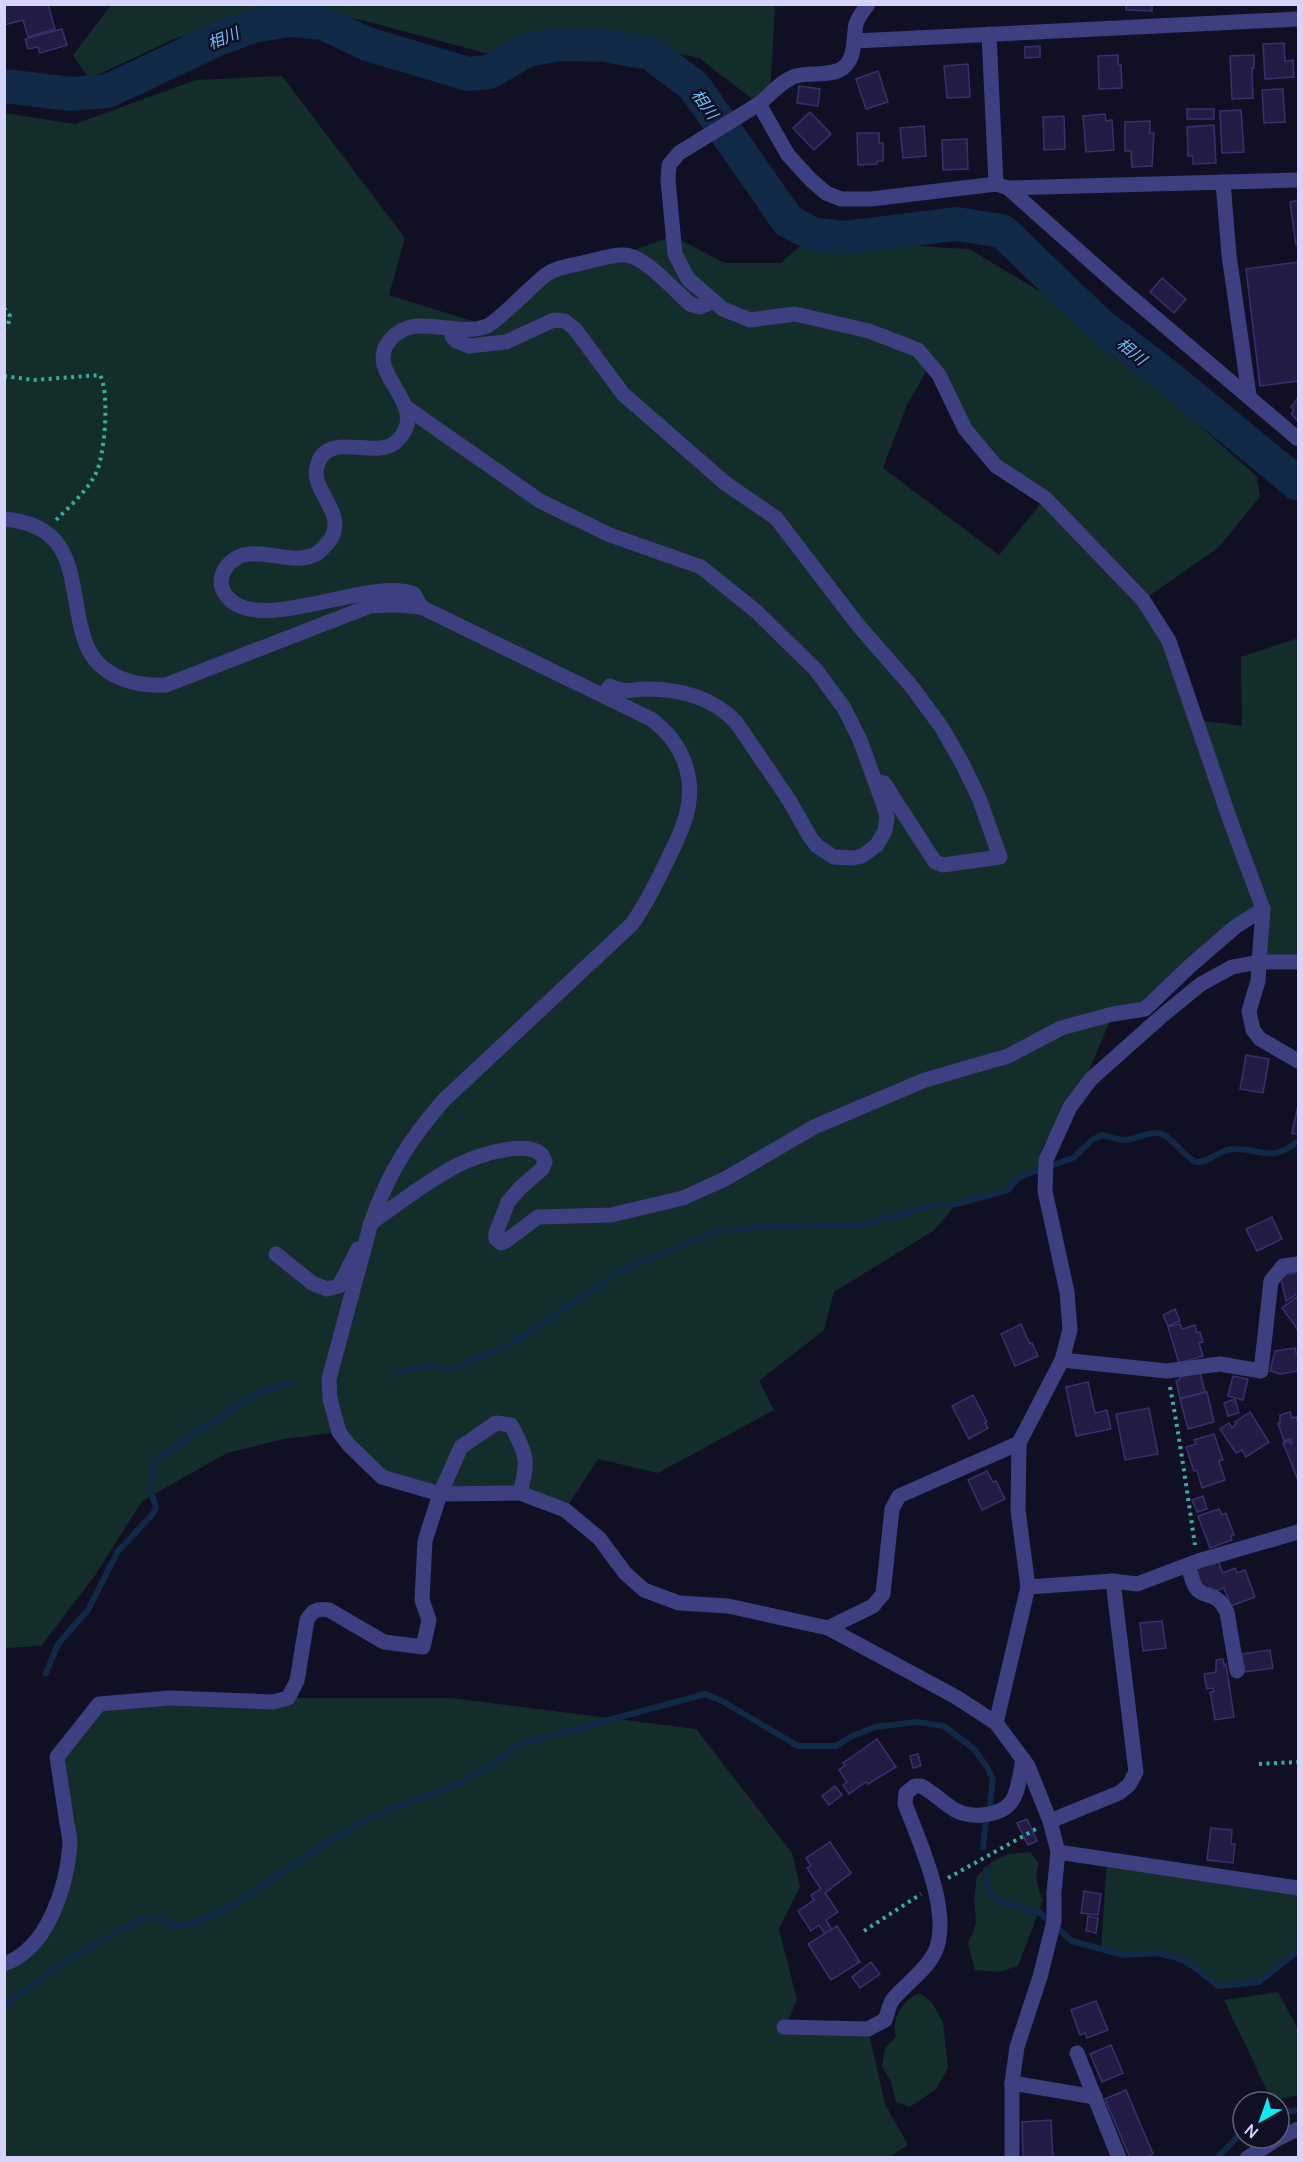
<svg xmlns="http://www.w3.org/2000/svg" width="1303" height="2162" viewBox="0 0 1303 2162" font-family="Manrope,'Noto Sans JP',sans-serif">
<rect width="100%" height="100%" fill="#110f24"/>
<g fill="#132d2a" fill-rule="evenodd">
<path d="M111,5v-1l173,1 -110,34 -85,40 -16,-24z"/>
<path d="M295,5h480l-5,90 -11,9 -60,-46 -90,-19 -68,2 -29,12 -23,1 -120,-32z"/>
<path d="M282,76l123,162 -16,57 99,31 58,-53 77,-19 50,-18 52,27h56l26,-23 162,9 104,62 184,166 3,20 -42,51 -75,52 54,120 45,6 -1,-69 57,-19v324h-39l4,-53 -118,100 -32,5 -26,61 -21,30 -24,43 5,19 -28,10 -11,13 -51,14 -24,27 -99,61 -10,38 -65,51 15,29 -116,63 -60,-14 -33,51 -45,-17 -80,1 -58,-17 -43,-45 -55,7 -57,14 -85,48 -46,73 -55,72 -36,2 -1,-1535 71,11 121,-44zM930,365l66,101 49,32 -46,57 -116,-87 24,-63z"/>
<path d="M288,1698h163l245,31 96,124 8,34 -21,42 18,71 -12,27 83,2 17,75 23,41 -20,13 -883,-1 -1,-193 34,-26 32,-96 -13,-85 42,-53z"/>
<path d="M1030,1852l9,12c-5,14 -2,22 4,36l-25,66 -19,6 -24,-2 -7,-26 8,-20 -2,-25 3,-23 16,-15 15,-7z"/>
<path d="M1107,1860l191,28v63l-39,31 -41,4 -21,-17 -16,-10 -24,-6 -34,2 -22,-5z"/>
<path d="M1278,1992l20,37v66l-26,6 -48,-101z"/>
<path d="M920,1993l12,10 11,19 5,46 -12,21 -26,18 -14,-5 -5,-20 -9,-16 3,-18 11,-11c-5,-18 6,-37 24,-44z"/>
</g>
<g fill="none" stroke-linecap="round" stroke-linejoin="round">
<g stroke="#102947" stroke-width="6">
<path d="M396,1374l35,-10 17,7 65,-28 107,-72 97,-40 51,-5 93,-1 75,-20 21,-1 51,-14 11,-13 54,-19 19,-18 10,-5c7,2 16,5 23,5 10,0 21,-8 32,-7 14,1 24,21 37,28 11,5 26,-12 39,-12 30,-1 37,15 65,-8"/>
<path d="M46,1673l12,-29 30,-34 30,-59 35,-37 3,-7 -7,-20 6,-12 -2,-11 5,-6 95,-63 38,-13"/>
<path d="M983,1847l3,-28"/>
<path d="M986,1870l2,17 5,9 12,7 35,10 32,28 51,14 34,-2 24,6 16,10 21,17 41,-4 39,-31"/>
<path d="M4,2006l53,-39 84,-49h18l15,8 24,-4 38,-19 88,-59 50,-28 88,-34 28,-16 27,-21 188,-51 17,7 76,45h38l16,-10 23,-9 42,-5 27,4 30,23 13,18 6,12 -3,25"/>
<path d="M1279,2113l19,-3"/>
<path d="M1217,2158l26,-27"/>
</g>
<path stroke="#102947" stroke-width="34" d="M4,86l67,8 37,-3 110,-52 35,-13 36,-6 34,3 44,21 101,30 21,-2 38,-22 32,-6 45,1 46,8 44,33 94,135 25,13 30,4 113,-14 46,7 97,93 69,53 130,107"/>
</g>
<g fill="#221c44" stroke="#38306e" stroke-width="1.5">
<path d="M4,4h44l7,25 -27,8 -5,-17 -19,5z"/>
<path d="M1126,4h26v7l-26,-1z"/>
<path d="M62,29l5,16 -27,8 -2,-6 -10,2 -3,-10z"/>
<path d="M1284,43l1,18 8,-1 1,17 -29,2 -2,-35z"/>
<path d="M1040,46v11l-15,1v-11z"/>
<path d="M1118,55v10h3l1,23 -23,1 -1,-33z"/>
<path d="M1254,55v13h-2l1,30 -21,1 -2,-43z"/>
<path d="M968,64l2,33 -23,1 -3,-32z"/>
<path d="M878,71l10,31 -22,7 -10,-30z"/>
<path d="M799,86l21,3 -2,17 -21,-3z"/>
<path d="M1283,89l2,33 -21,1 -2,-33z"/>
<rect x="1187" y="109" width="27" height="10"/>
<path d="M1241,110l3,42 -22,1 -2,-42z"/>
<path d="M810,112l21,22 -17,16 -21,-22z"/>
<path d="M1105,114l1,7 6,-1 2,30 -28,2 -3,-36z"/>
<path d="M1064,116l1,33 -21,1 -1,-33z"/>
<path d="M1150,121v12h4l-2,33 -20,1 -1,-16h-6v-29z"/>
<path d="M1214,125l2,38 -23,1v-8h-5l-1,-29z"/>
<path d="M924,126l2,30 -23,2 -3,-30z"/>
<path d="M857,133h22v10h4v18h-6v3l-19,1z"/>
<path d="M967,139l1,30 -25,1 -1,-30z"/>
<path d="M1298,200v45h-2l-6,-43z"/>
<path d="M1298,262v119l-38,5 -14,-117z"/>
<path d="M1162,278l24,21 -12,14 -24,-21z"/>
<path d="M1298,398v23l-7,-7 3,-4 -3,-3z"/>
<path d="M1246,1055l23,4 -6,34 -23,-4z"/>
<path d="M1298,1106v29l-6,-2z"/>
<path d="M1272,1217l10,22 -25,12 -11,-22z"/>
<path d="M1298,1272v21l-12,8 -5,-22 6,-5z"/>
<path d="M1298,1296v34l-16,-22z"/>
<path d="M1175,1309l5,12 -12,5 -5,-11z"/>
<path d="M1021,1324l9,20 2,-1 6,13 -23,10 -14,-32z"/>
<path d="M1180,1324l2,5 13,-4 2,8 3,-1 3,10 -4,1 4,13 -24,7 -11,-36z"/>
<path d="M1295,1348l1,5 2,-1v19l-18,3 -10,-3 5,-20z"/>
<path d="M1200,1372l5,20 -25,6 -4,-17 4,-2v-2z"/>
<path d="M1233,1376l15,3 -5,21 -15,-4z"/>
<path d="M1088,1382l7,31 12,-3 4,19 -35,7 -10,-49z"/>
<path d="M1207,1392l7,30 -26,7 -8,-30z"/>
<path d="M973,1395l14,27 -2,1 3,5 -19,11 -17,-33z"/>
<path d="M1235,1399l4,14 -11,3 -4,-13z"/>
<path d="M1149,1408l9,46 -33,6 -9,-46z"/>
<path d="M1250,1412l19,30 -23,15 -4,-7 -6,3 -16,-24 9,-6 3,5 4,-4 -1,-2z"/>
<path d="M1290,1412l2,6 4,-1 2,6v57l-15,-37 6,-2 1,3 2,-1 -2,-4 -6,2 -6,-18h2v-8z"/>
<path d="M1214,1434l9,26 -4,1 6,19 -23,8 -5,-18 -3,1 -8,-24 10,-3 -2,-4z"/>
<path d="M987,1471l6,11 3,-1 9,18 -23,11 -14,-30z"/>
<path d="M1203,1496l4,13 -10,3 -5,-12z"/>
<path d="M1219,1509l3,6 4,-2 8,22 -3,1 1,4 -22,8 -12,-32z"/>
<path d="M1218,1561l5,12 12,-5 2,5 8,-3 10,27 -24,9 -7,-18 -11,4 -10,-4 -7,-19z"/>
<path d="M1162,1621l4,27 -23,3 -3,-28z"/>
<path d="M1270,1650l3,18 -28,4 -3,-18z"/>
<path d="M1223,1659l1,6 2,-1 8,53 -19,3 -5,-28h4l-1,-4 -6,1 -3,-15 12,-2v-12z"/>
<path d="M877,1739l19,28 -28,17 -2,-2 -17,12 -6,-9 4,-3 -8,-12 6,-5 -2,-2z"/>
<path d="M918,1754l3,12 -8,2 -3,-12z"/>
<path d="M835,1786l7,9 -13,10 -7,-9z"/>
<path d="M1027,1819l10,22 -9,4 -11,-22z"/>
<path d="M1211,1828l21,2 -1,14h4l-2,19 -26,-3z"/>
<path d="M830,1842l21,31 -26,20 13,19 -12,8 6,10 -7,4 -6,-9 -8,6 -13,-20 16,-11 -3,-5 10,-6 -14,-21 4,-2 -5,-8z"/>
<path d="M1084,1891l17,3 -3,21 -17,-2z"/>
<path d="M1088,1916l10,2 -2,15 -10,-2z"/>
<path d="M837,1926l23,36 -29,18 -23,-36z"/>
<path d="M871,1962l9,12 -20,14 -8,-11z"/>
<path d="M1096,2001l12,29 -21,8 -2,-5 -5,2 -9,-25z"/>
<path d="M1111,2045l12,28 -21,9 -12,-28z"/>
<path d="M1126,2090l27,64 -8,4h-15l-25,-59z"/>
<path d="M1051,2120l2,38h-30l-1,-36z"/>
</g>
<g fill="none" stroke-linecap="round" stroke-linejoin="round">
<g stroke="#35b0a0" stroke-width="4" stroke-dasharray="3 4.5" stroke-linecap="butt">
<path d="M4,308l6,8 -2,9 -4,3"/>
<path d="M4,376l30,4 66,-5c10,18 5,83 -5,100 -9,17 -26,32 -40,46"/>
<path d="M1170,1387c10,53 17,105 25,158"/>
<path d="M1259,1764l39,-2"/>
<path d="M948,1878l88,-49"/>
<path d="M864,1931l57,-37"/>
</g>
<g stroke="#3d3f80" stroke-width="15">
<path d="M868,4c-4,6 -10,13 -12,20 -3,15 0,34 -13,44 -12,9 -33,4 -47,8 -14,4 -26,19 -37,28l29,51 23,25 15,13 15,6h30l125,-15 12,4 290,-8"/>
<path d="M989,34l7,150"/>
<path d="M855,41l443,-22"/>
<path d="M759,104l-80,49 -10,12 -1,15 7,74 13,25 35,30 27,11 45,-6 74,17 49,19 21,25 26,54 31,37 49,32 98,102 26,41 61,179 33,89 -4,53 -27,5 -31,17 -38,31 -72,64 -21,28 -24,53 -1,31 22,101 3,38 -8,30 -43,83 -1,67 10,77 85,-6 24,3 61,-23 100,-29"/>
<path d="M1223,182l6,73 20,140"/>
<path d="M1008,188l117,104 173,147"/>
<path d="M451,328l1,8 4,5 13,5 37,-4 48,-22 11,1 10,8 48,65 102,89 51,35 82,107 54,62 30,41 20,35 17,35 21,59 -57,8 -8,-3 -51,-79 -8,-1"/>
<path d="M407,408l133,93 70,34 91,32 56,45 59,58 28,38 16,32 24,66 3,11 -2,14 -9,15 -14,10 -9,2 -19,-1 -17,-11 -7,-9 -21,-37 -53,-78c-23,-24 -56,-33 -89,-33 -18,0 -19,5 -37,-3l-6,9"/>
<path d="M4,519c81,7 62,72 82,125 13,33 49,43 80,41l204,-79 26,-1 25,2 230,112c31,23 46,58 35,97 -4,16 -13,32 -20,47 -10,21 -20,41 -34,61l-188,176c-34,39 -56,73 -73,123l-42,156 1,20 9,33 10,13 33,32 58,17 80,-1 45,17 34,28 26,35 19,17 35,13 49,3 100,22"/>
<path d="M421,607l-7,-13c-45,-19 -163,47 -190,-2 -4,-7 -4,-15 1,-23 22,-33 62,0 91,-15 5,-3 10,-9 14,-14 19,-28 -23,-50 -12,-77 12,-33 59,-2 79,-22 37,-36 -36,-67 -7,-101 25,-30 65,-1 97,-14 10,-4 44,-39 55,-48 11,-10 26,-12 40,-15 14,-3 30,-9 43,-8 20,1 50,36 65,49l10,3 14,-6"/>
<path d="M1298,962h-39l-1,19 -9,30 4,19 7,9 38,22"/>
<path d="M370,1225c7,-8 17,-13 26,-20 20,-14 40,-29 62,-40 16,-9 81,-31 87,-3l-3,7 -21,18 -13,15 -12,31v6l5,4 5,-2 32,-24 73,-2 72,-17 42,-19 89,-52 111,-47 83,-24 53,-28 52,-14 32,-5 45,-43 45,-39 28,-18"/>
<path d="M276,1254l36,29 15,6 12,-3 19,-37"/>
<path d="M1062,1360l105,11 53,-7 41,7 10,-90 12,-15 15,-2"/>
<path d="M1188,1565c2,7 4,18 8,23 10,12 19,1 31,24l10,59"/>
<path d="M996,1723l32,-136"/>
<path d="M1050,1821l69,-28 10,-8 7,-13 -23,-191"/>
<path d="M1058,1852l240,36"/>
<path d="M4,1964c44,-15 63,-78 66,-120 0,-9 -3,-18 -4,-27 -3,-20 -6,-40 -9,-60l42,-53 71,-6 103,4 15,-4 9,-17 10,-61c6,-10 10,-12 22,-10l55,32 39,5 6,-27 -7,-20 3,-59 15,-47 21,-47 35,-24 15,2c16,31 18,34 9,68"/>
<path d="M784,2027l84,2 17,-9c3,-7 4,-17 9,-22 13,-15 30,-26 40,-44 20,-38 -15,-113 -29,-150l1,-11 9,-7h6c12,6 22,17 34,24 7,4 19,6 27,5 37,-3 35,-26 41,-56"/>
<path d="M1077,2053l42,105"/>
<path d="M1012,2083l83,14"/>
<path d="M1279,2138l19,-9"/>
<path d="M1012,2158v-75l5,-36 23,-70 14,-56v-29l4,-40 -8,-31 -22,-55 -32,-43 -40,-26 -128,-69 45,-22 10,-12 9,-85 7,-13 120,-53"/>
<path d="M1247,2158l32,-20"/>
</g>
</g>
<g text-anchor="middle" stroke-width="5" stroke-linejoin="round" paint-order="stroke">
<g font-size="16" font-style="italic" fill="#67bff8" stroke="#110f24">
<text transform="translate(223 38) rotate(-22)" y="6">相川</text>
<text transform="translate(705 104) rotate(54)" y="6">相川</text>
<text transform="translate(1132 351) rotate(39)" y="6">相川</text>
</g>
</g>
<rect width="1303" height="2162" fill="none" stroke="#d6d4fd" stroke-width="12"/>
<g transform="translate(1261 2120) rotate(220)"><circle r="28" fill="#110f24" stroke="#605e7b" stroke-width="1.5"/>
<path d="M0-4.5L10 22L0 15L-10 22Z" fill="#0bebf2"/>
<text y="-9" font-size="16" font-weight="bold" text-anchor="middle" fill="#d6d4fd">N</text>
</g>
</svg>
